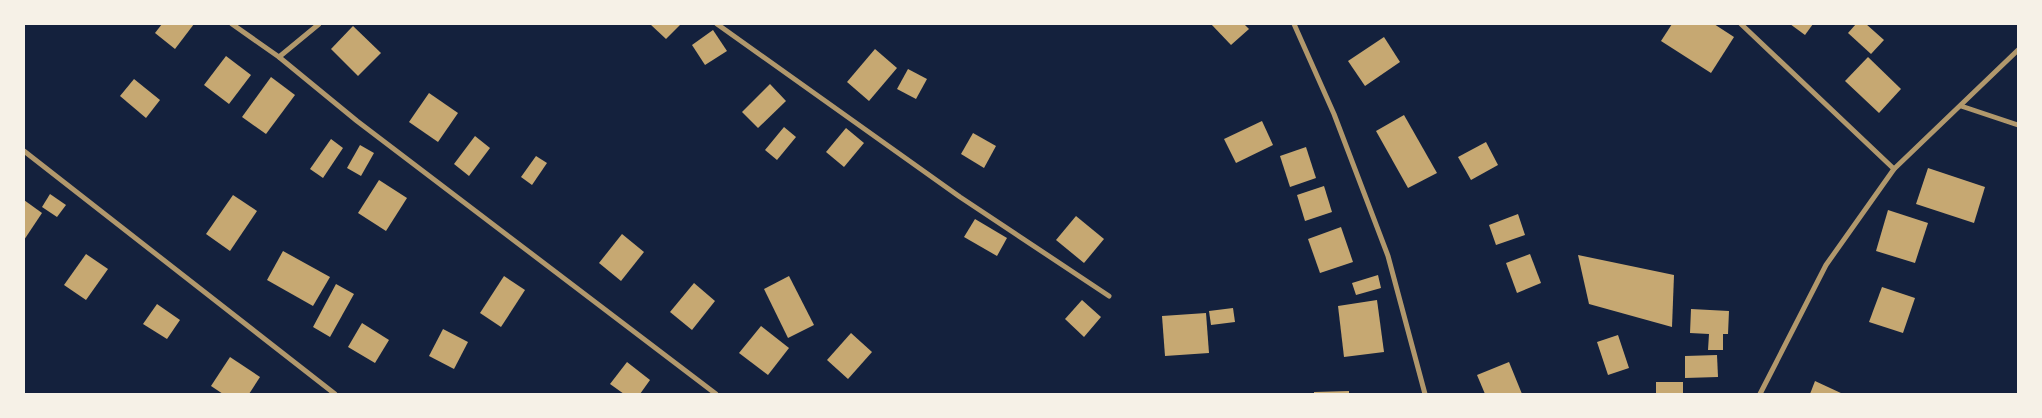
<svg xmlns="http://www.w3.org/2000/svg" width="2042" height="418" viewBox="0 0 2042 418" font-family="Lato,sans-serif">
<rect width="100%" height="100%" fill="#14213d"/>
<g fill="#c6a872">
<path d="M162,24h32l-19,25 -20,-16z"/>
<path d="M650,24h31l-15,15z"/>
<path d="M1211,24h33l5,5 -18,16z"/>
<path d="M1672,24h42l20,13 -23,36 -50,-32z"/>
<path d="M1790,24h23l-8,11z"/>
<path d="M1856,24h10l18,16 -13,14 -23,-21z"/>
<path d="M353,26l28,27 -23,23 -27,-27z"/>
<path d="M713,30l14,21 -22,14 -13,-20z"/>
<path d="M1384,37l16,25 -35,24 -17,-25z"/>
<path d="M875,49l22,19 -28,33 -22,-19z"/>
<path d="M226,56l25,19 -22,29 -25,-19z"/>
<path d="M1868,57l33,32 -22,24 -34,-32z"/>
<path d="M908,69l19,10 -11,20 -19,-10z"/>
<path d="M271,77l24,18 -29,39 -24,-17z"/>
<path d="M134,79l26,21 -14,18 -26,-22z"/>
<path d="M770,84l16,17 -28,27 -16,-16z"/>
<path d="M429,93l29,20 -20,29 -29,-20z"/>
<path d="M1404,115l33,58 -29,15 -32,-57z"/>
<path d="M1262,121l11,24 -37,18 -12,-24z"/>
<path d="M784,127l12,10 -19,23 -12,-10z"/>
<path d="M846,128l18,15 -20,24 -18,-15z"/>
<path d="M973,133l23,13 -12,22 -23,-14z"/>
<path d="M475,136l15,12 -21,28 -15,-12z"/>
<path d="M331,139l12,9 -20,30 -13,-9z"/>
<path d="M1486,142l12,23 -27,15 -13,-23z"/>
<path d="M360,145l14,8 -13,23 -14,-8z"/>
<path d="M1306,147l10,31 -26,9 -10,-31z"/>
<path d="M536,156l11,7 -15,22 -11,-8z"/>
<path d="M1928,168l57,19 -11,36 -58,-19z"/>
<path d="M379,180l28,18 -21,33 -28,-18z"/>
<path d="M1324,186l8,26 -27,9 -8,-26z"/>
<path d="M50,194l16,11 -9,12 -15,-10z"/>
<path d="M233,195l24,16 -27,40 -24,-17z"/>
<path d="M24,200l18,13 -18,27z"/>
<path d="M1888,210l40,13 -13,40 -39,-12z"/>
<path d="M1518,214l7,21 -29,10 -7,-20z"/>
<path d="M1076,216l28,23 -20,24 -28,-23z"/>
<path d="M975,219l32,19 -10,18 -33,-19z"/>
<path d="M1341,227l12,35 -33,11 -12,-34z"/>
<path d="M622,234l22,18 -23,29 -22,-18z"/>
<path d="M283,251l47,26 -17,29 -46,-26z"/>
<path d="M86,254l22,15 -22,31 -22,-15z"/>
<path d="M1530,254l11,29 -24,10 -11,-30z"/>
<path d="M1578,255l96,20 -2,52 -83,-23z"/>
<path d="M1378,275l3,13 -25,7 -4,-12z"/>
<path d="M504,276l21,14 -24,37 -21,-14z"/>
<path d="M789,276l25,49 -26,13 -24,-49z"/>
<path d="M694,283l21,18 -23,29 -22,-18z"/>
<path d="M336,284l18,10 -24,43 -17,-10z"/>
<path d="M1882,287l33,11 -12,35 -34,-11z"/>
<path d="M1082,300l19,17 -17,20 -19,-18z"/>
<path d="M1377,300l7,52 -40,5 -6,-51z"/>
<path d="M157,304l23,16 -13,19 -24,-15z"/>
<path d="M1233,308l2,14 -24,3 -2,-14z"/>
<path d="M1691,309l38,2 -1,23h-5v16h-15l1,-16 -19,-1z"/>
<path d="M1206,313l3,40 -44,3 -3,-40z"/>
<path d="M362,323l27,17 -14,23 -27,-16z"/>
<path d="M761,326l28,22 -21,27 -29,-22z"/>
<path d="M443,329l25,13 -14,27 -25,-13z"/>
<path d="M851,333l21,19 -24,27 -21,-19z"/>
<path d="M1618,335l11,33 -21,7 -11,-33z"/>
<path d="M1717,355l1,22 -33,1v-22z"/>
<path d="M230,357l30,20 -11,17h-26l-12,-8z"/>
<path d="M627,362l23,18 -10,14h-16l-14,-10z"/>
<path d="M1509,362l13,32h-37l-8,-19z"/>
<path d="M1815,381l28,13h-33z"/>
<rect x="1656" y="382" width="27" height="12"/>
<path d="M1349,391v3h-35v-2z"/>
</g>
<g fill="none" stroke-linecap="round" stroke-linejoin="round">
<g stroke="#b1986c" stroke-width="5">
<path d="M232,24l47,33 78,64 359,273"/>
<path d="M717,24l243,173 149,99"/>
<path d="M1294,24l40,90 54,142 37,138"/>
<path d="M1741,24l153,145"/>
<path d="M279,57l40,-33"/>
<path d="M1961,106l57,19"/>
<path d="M24,151l311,243"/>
<path d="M1760,394l66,-129 68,-96 124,-119"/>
</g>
</g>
<rect width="2042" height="418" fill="none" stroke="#f6f1e7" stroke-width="50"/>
</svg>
